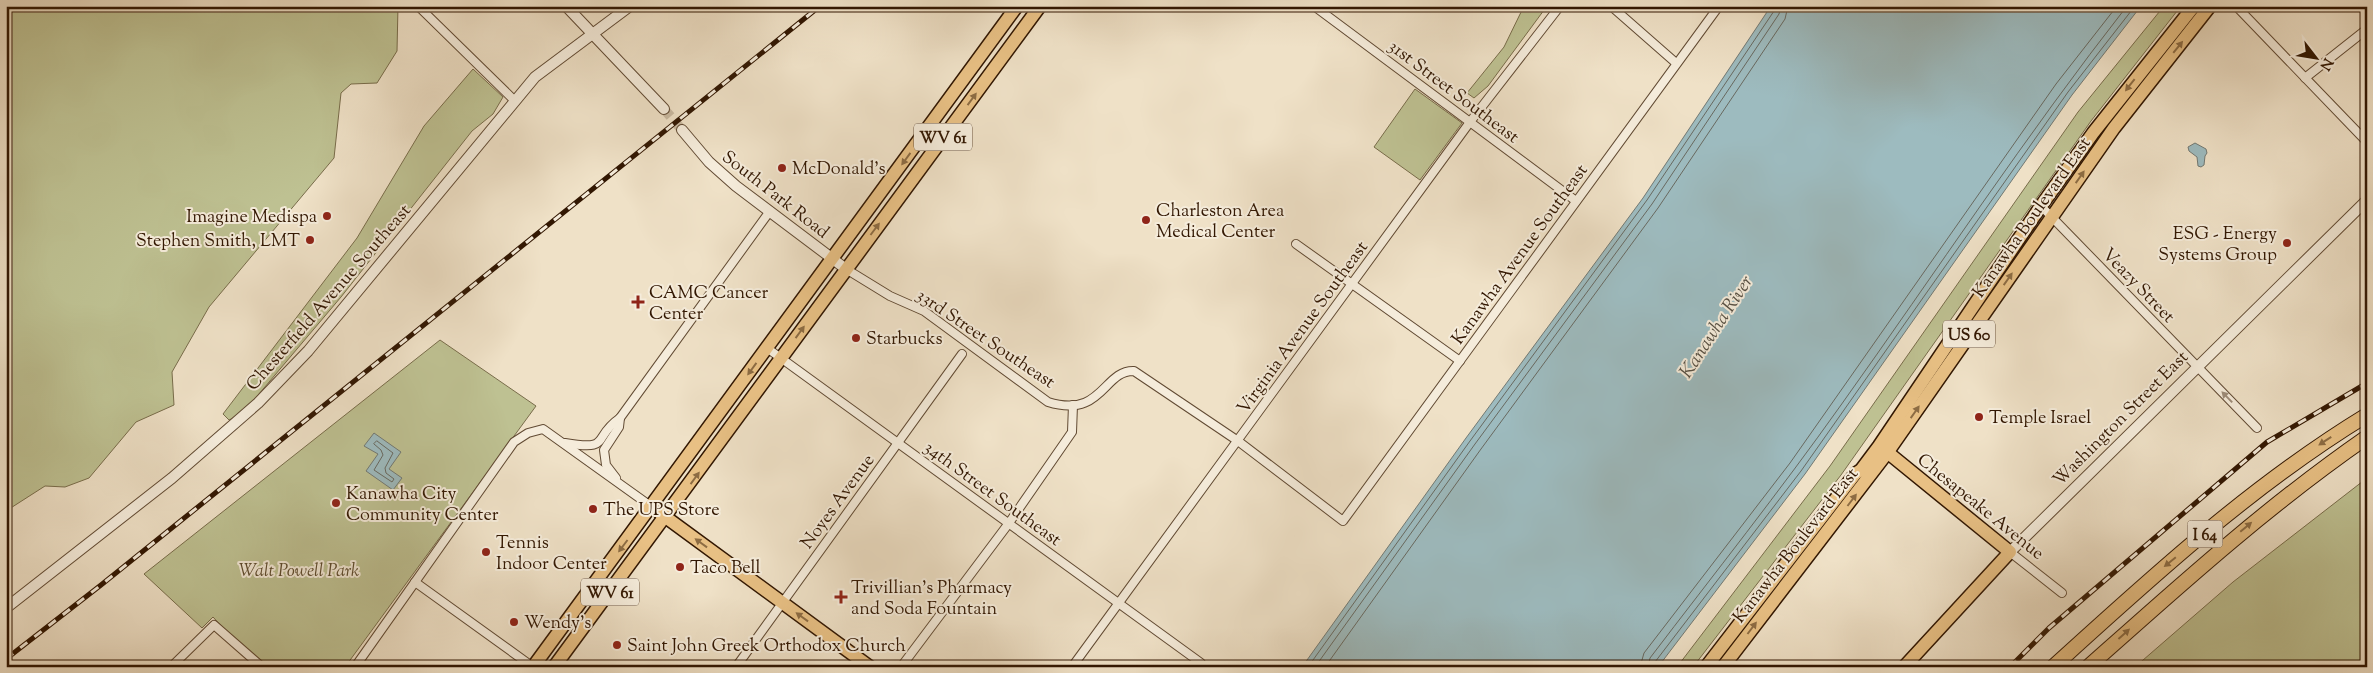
<svg xmlns="http://www.w3.org/2000/svg" width="2373" height="673" viewBox="0 0 2373 673" font-family="'Sorts Mill Goudy',serif">
<rect width="100%" height="100%" fill="#efe1c7"/>
<filter id="stains"><feTurbulence type="fractalNoise" baseFrequency=".004" numOctaves="4"/><feColorMatrix values="0 0 0 0 .2 0 0 0 0 .09 0 0 0 0 .02 0 0 0 .5 -.17"/></filter>
<radialGradient id="worn" r=".72"><stop offset=".6" stop-color="#630" stop-opacity="0"/><stop offset="1" stop-color="#630" stop-opacity=".3"/></radialGradient>
<g fill="#bec192" stroke="#786c4a">
<path d="M6,6h392l-1,45 -20,32 -26,1 -10,9 -7,65 -125,149 -37,65 2,33 -38,17 -47,56 -24,9 -20,-1 -39,25z"/>
<path d="M1524,6h23l-59,80 -14,12 -7,-5 37,-46z"/>
<path d="M2164,6h17l-90,115 -250,354 -148,192h-16l153,-201 248,-354z"/>
<path d="M473,69l30,28 -10,17 -21,17 -131,166 -99,117 -13,6 -6,-6 134,-176 67,-112z"/>
<path d="M1415,89l47,34 -42,57 -46,-33z"/>
<path d="M440,340l96,66 -191,261h-76l-39,-32 -17,-18 -11,11 -58,-54z"/>
<path d="M2367,478v189h-232l98,-85z"/>
</g>
<g fill="#9dbbbf" stroke="#727973">
<path d="M1771,6h370l-69,89 -267,379 -147,193h-356l164,-229 177,-240z"/>
<path d="M2195,143l11,6 1,4 -2,3 -1,9 -3,2 -3,-1 -1,-9 -8,-6 -1,-4z"/>
<path d="M374,433l27,19 -12,17 13,9 -9,12 -27,-19 12,-17 -14,-8z"/>
</g>
<g fill="none" stroke-linecap="round" stroke-linejoin="round">
<g stroke="#686960" stroke-width="1">
<path d="M377,441l16,12 -8,15 1,5 8,6 -2,3 -18,-12 9,-15 -2,-5 -7,-6z"/>
<path d="M1308,667l162,-226 177,-241 127,-189 1,-5"/>
<path d="M1315,667l160,-223 177,-240 127,-190 2,-8"/>
<path d="M1325,667l156,-218 177,-241 127,-189 3,-13"/>
<path d="M1640,667l4,-14 146,-190 266,-379 61,-78"/>
<path d="M1648,667l2,-9c64,-84 130,-167 191,-253 95,-133 185,-270 286,-399"/>
<path d="M1654,667l1,-5 146,-191 267,-379 67,-86"/>
</g>
<path stroke="#c9b9a0" stroke-width="10" stroke-dasharray="10 5" stroke-linecap="butt" d="M664,109l18,21"/>
<defs>
<g id="minor">
<path d="M418,6l96,94"/>
<path d="M1314,6l262,195"/>
<path d="M1611,6l65,57"/>
<path d="M2236,6l131,136"/>
<path d="M2305,78l62,-49"/>
<path d="M2041,206l216,222"/>
<path d="M1296,244l164,117"/>
<path d="M846,269l44,27 34,15 124,91c55,17 55,-32 86,-31l104,70 105,80 376,-515"/>
<path d="M767,348l434,315"/>
<path d="M565,443c48,8 26,-5 55,-25l150,-207"/>
<path d="M616,478l-10,-13 -2,-15 15,-23 1,-9"/>
<path d="M2010,552l52,41"/>
<path d="M415,582l118,85"/>
<path d="M171,667l43,-42 48,42"/>
<path d="M355,667l159,-225 14,-9 15,-4 109,78"/>
<path d="M736,667l226,-313"/>
<path d="M901,667l108,-144 63,-91 1,-27"/>
<path d="M1072,667l398,-545 90,-116"/>
</g>
<g id="tertiary">
<path d="M566,6l98,103"/>
<path d="M682,130l27,32 27,24 110,83"/>
<path d="M2010,552l357,-352"/>
<path d="M6,608l166,-130 86,-75 50,-52 227,-274 95,-71"/>
</g>
<g id="primary">
<path d="M1881,447l129,105 -106,115"/>
<path d="M660,513l210,154"/>
<path d="M533,667l484,-661"/>
<path d="M554,667l486,-661"/>
<path d="M1706,667l149,-193 6,-4 18,-24 162,-240 52,-73 101,-127"/>
<path d="M1723,667l164,-214 227,-325 96,-122"/>
</g>
<g id="motorway">
<path d="M2053,667c99,-90 199,-182 314,-252"/>
<path d="M2088,667c91,-81 178,-160 279,-230"/>
</g>
</defs>
<use href="#minor" stroke="#614a33" stroke-width="10"/>
<use href="#tertiary" stroke="#614a33" stroke-width="12"/>
<use href="#primary" stroke="#321702" stroke-width="15"/>
<use href="#motorway" stroke="#321702" stroke-width="16"/>
<use href="#minor" stroke="#f5ecdb" stroke-width="8"/>
<use href="#tertiary" stroke="#f5ecdb" stroke-width="10"/>
<use href="#primary" stroke="#e8c084" stroke-width="12"/>
<use href="#motorway" stroke="#e8c084" stroke-width="14"/>
<defs>
<g id="rail">
<path d="M6,659l95,-74 719,-579"/>
<path d="M2010,667l39,-39 218,-186 100,-59"/>
</g>
</defs>
<use href="#rail" stroke="#321702" stroke-width="5"/>
<use href="#rail" stroke="#f5ecdb" stroke-width="3" stroke-dasharray="9" stroke-linecap="butt"/>
</g>
<defs><path id="oneway-solid" d="M-6-.8H1V-3.2L6.5 0L1 3.2V.8H-6Z" transform="scale(1.25)"/></defs>
<g fill="#8d6c43">
<use href="#oneway-solid" transform="translate(2178 47) rotate(-51)"/>
<use href="#oneway-solid" transform="translate(2130 85) rotate(128)"/>
<use href="#oneway-solid" transform="translate(972 99) rotate(-54)"/>
<use href="#oneway-solid" transform="translate(906 159) rotate(126)"/>
<use href="#oneway-solid" transform="translate(2080 177) rotate(-55)"/>
<use href="#oneway-solid" transform="translate(875 229) rotate(-53)"/>
<use href="#oneway-solid" transform="translate(2008 279) rotate(-55)"/>
<use href="#oneway-solid" transform="translate(800 332) rotate(-54)"/>
<use href="#oneway-solid" transform="translate(752 369) rotate(126)"/>
<use href="#oneway-solid" transform="translate(1915 412) rotate(-55)"/>
<use href="#oneway-solid" transform="translate(2325 441) rotate(147)"/>
<use href="#oneway-solid" transform="translate(695 478) rotate(-54)"/>
<use href="#oneway-solid" transform="translate(1852 500) rotate(-53)"/>
<use href="#oneway-solid" transform="translate(2246 527) rotate(-40)"/>
<use href="#oneway-solid" transform="translate(701 543) rotate(-144)"/>
<use href="#oneway-solid" transform="translate(623 546) rotate(127)"/>
<use href="#oneway-solid" transform="translate(2170 562) rotate(141)"/>
<use href="#oneway-solid" transform="translate(802 617) rotate(-144)"/>
<use href="#oneway-solid" transform="translate(1752 628) rotate(-53)"/>
<use href="#oneway-solid" transform="translate(2124 634) rotate(-42)"/>
</g>
<use fill="#9d8c79" href="#oneway-solid" transform="translate(2227 397) rotate(-134)"/>
<g fill="#8f2418" stroke="#f5ecdb" stroke-width="2">
<circle cx="782" cy="168" r="5"/>
<circle cx="327" cy="216" r="5"/>
<circle cx="1146" cy="220" r="5"/>
<circle cx="310" cy="240" r="5"/>
<circle cx="2287" cy="243" r="5"/>
<path d="M635.5 294.5h5v5h5v5h-5v5h-5v-5h-5v-5h5z"/>
<circle cx="856" cy="338" r="5"/>
<circle cx="1979" cy="417" r="5"/>
<circle cx="336" cy="503" r="5"/>
<circle cx="593" cy="509" r="5"/>
<circle cx="486" cy="552" r="5"/>
<circle cx="680" cy="567" r="5"/>
<path d="M838.5 589.5h5v5h5v5h-5v5h-5v-5h-5v-5h5z"/>
<circle cx="514" cy="622" r="5"/>
<circle cx="617" cy="645" r="5"/>
</g>
<g text-anchor="middle" stroke-width="4" stroke-linejoin="round" paint-order="stroke">
<g fill="#f5ecdb" stroke="#6c5743" stroke-width="1">
<rect x="914" y="123.5" width="58" height="27" rx="4"/>
<rect x="1943" y="320.5" width="52" height="27" rx="4"/>
<rect x="2187.5" y="520.5" width="35" height="27" rx="4"/>
<rect x="581" y="578.5" width="58" height="27" rx="4"/>
</g>
<g font-size="16" font-weight="bold" fill="#321702">
<text x="943" y="143">WV 61</text>
<text x="1969" y="340">US 60</text>
<text x="2205" y="540">I 64</text>
<text x="610" y="598">WV 61</text>
</g>
<g font-size="18" fill="#321702" stroke="#f5ecdb">
<text transform="translate(1454 91) rotate(37)" y="6">31st Street Southeast</text>
<text transform="translate(776 194) rotate(38)" y="6">South Park Road</text>
<text transform="translate(2031 217) rotate(-55)" y="6">Kanawha Boulevard East</text>
<text transform="translate(1519 254) rotate(-54)" y="6">Kanawha Avenue Southeast</text>
<text transform="translate(2139 285) rotate(46)" y="6">Veazy Street</text>
<text transform="translate(328 297) rotate(-49)" y="6">Chesterfield Avenue Southeast</text>
<text transform="translate(1302 327) rotate(-54)" y="6">Virginia Avenue Southeast</text>
<text transform="translate(986 338) rotate(34)" y="6">33rd Street Southeast</text>
<text transform="translate(2120 418) rotate(-45)" y="6">Washington Street East</text>
<text transform="translate(993 493) rotate(36)" y="6">34th Street Southeast</text>
<text transform="translate(837 501) rotate(-54)" y="6">Noyes Avenue</text>
<text transform="translate(1981 506) rotate(39)" y="6">Chesapeake Avenue</text>
<text transform="translate(1795 545) rotate(-52)" y="6">Kanawha Boulevard East</text>
</g>
<g font-size="18" fill="#321702" stroke="#f5ecdb" text-anchor="start">
<text x="792" y="174">McDonald's</text>
<text x="1156" y="216">Charleston Area<tspan x="1156" dy="21">Medical Center</tspan></text>
<text x="317" y="222" text-anchor="end">Imagine Medispa</text>
<text x="2277" y="239" text-anchor="end">ESG - Energy<tspan x="2277" dy="21">Systems Group</tspan></text>
<text x="300" y="246" text-anchor="end">Stephen Smith, LMT</text>
<text x="649" y="298">CAMC Cancer<tspan x="649" dy="21">Center</tspan></text>
<text x="866" y="344">Starbucks</text>
<text x="1989" y="423">Temple Israel</text>
<text x="346" y="499">Kanawha City<tspan x="346" dy="21">Community Center</tspan></text>
<text x="603" y="515">The UPS Store</text>
<text x="496" y="548">Tennis<tspan x="496" dy="21">Indoor Center</tspan></text>
<text x="690" y="573">Taco Bell</text>
<text x="851" y="593">Trivillian's Pharmacy<tspan x="851" dy="21">and Soda Fountain</tspan></text>
<text x="524" y="628">Wendy's</text>
<text x="627" y="651">Saint John Greek Orthodox Church</text>
</g>
<g font-size="18" font-style="italic" fill="#5c4a2d" stroke="#f5ecdb">
<text x="299" y="576">Walt Powell Park</text>
</g>
<g font-size="19" font-style="italic" fill="#575044" stroke="#f5ecdb">
<text transform="translate(1715 326) rotate(-57)" y="7">Kanawha River</text>
</g>
</g>
<rect width="2373" height="673" fill="none" stroke="#efe1c7" stroke-width="25"/>
<rect x="8" y="8" width="2358" height="658" fill="none" stroke="#321702" stroke-width="2.5"/>
<rect x="12" y="12" width="2348" height="648" fill="none" stroke="#321702"/>
<g transform="translate(2316 58) rotate(121)" stroke="#f5ecdb" stroke-width="4" paint-order="stroke">
<path d="M0-4L9 19L0 12L-9 19Z" fill="#321702"/>
<text y="-8" font-size="14" font-weight="bold" text-anchor="middle" fill="#321702">N</text>
</g>
<rect width="100%" height="100%" filter="url(#stains)"/>
<rect width="100%" height="100%" fill="url(#worn)"/>
</svg>
